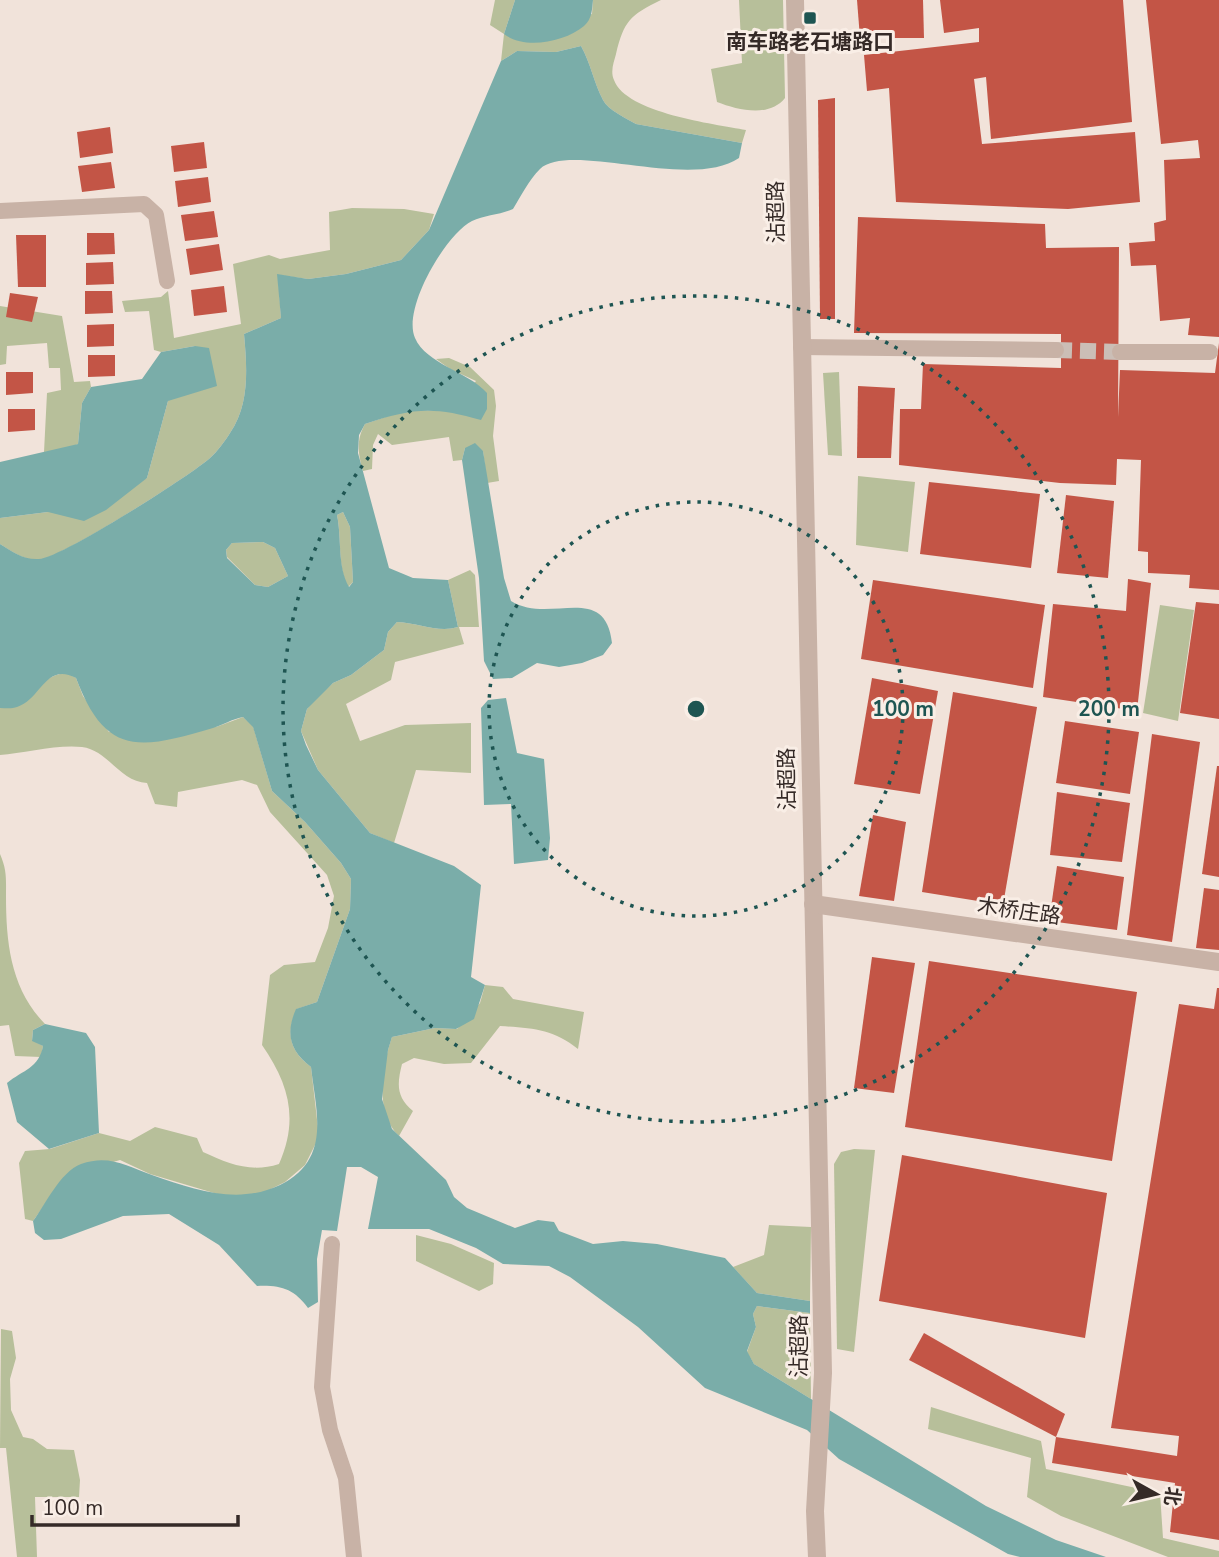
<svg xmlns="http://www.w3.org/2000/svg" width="1219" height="1557" viewBox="0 0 1219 1557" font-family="'Nunito Sans','Noto Sans SC',sans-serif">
<rect width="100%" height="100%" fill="#f1e3da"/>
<g fill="#b7bf9a">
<path d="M495,0h20l-11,34 88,-20 1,-14h68c-31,15 -37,21 -45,54 -2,8 -6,17 -2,26 12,33 100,44 132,50l-4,13 -106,-19c-10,-6 -28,-14 -33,-24 -9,-17 -12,-36 -22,-54l-25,6 -39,-1 -16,10 3,-27 -14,-9z"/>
<path d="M739,0h44l2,98c-16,20 -47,12 -68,4l-6,-33 31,-6z"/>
<path d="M352,208l52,1 30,5 -5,16 -28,30 -55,14 -38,5 -30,-4 3,43 -37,16c3,33 6,70 -14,99 -5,8 -13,19 -20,25 -20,18 -151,101 -171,102 -16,0 -26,-8 -39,-16v-26l48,-6 99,-34 21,-77 27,-55 -34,6 -7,-2 -5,-39 -24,1 -3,-11 39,-4 7,-6 6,47 67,-14 -8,-60 36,-9 11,4 50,-9 -1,-38z"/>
<path d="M0,306l62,10 12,66 16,-1 1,6 -9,16 -4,41 -17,7 -17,1 3,-59 14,-3 -1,-22h-11l-2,-25 -40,3 -1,18 -6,1z"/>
<path d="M449,358l21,9 24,23 2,16 -3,30 6,45 -12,2 -4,-32 -18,-3 -3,12 -9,1 -4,-24 -57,8 -14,-11 -5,11 -1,24 -9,2c-5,-18 -7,-31 2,-47l41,-14 46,1 24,-30 -26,-12 -14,-10z"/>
<path d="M839,372l3,84 -14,-1 -5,-82z"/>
<path d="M858,476l57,6 -7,70 -52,-7z"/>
<path d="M343,512l7,15 3,55 -5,5c-11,-21 -6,-48 -11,-72z"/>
<path d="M263,542l12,6 13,28 -20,11 -13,-2 -28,-28 -1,-7 6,-7z"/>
<path d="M470,570l5,5 4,52h-20l5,17 -69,18 -4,18 -45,24 14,37 45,-16 66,-2v50l-55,-3 -22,73 -24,-10 -52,-63 -17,-39 6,-22 8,-10 18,-16 18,-8 33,-25 4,-18 9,-10c22,1 41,11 61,5l-10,-47z"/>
<path d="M1160,605l34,5 -16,111 -35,-8z"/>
<path d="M67,673l9,5 7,18 26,36 107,-5 27,-10 10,9 19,65 33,31 36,41 10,16 -1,30 -33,93 -20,7c-12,25 -7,42 14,58l8,70 -14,28 -20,17 -26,13 -35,1 -74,-22 -30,-14 -55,16 -32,45 -8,-2 -6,-56 6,-12 25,-2 49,-16 31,8 25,-14 42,11 6,14c26,12 48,21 76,12 20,-45 10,-80 -17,-119l8,-70 14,-10 31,-3 13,-34 6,-32 -7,-21 -57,-63 -13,-27 -15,-5 -64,12 -1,15 -22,-3 -8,-21c-27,-1 -39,-33 -65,-36 -23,-3 -59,6 -82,8v-47c40,-2 32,-32 67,-35z"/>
<path d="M0,854c7,16 6,25 6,42 0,48 5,93 39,128l-12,6 -1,10 11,6 -2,11 -26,-1 -6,-31 -9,1z"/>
<path d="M485,985l18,2 10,12 71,13 -6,37c-25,-20 -46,-21 -78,-23l-29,37 -27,1 -30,-6 -12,6c-5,20 -6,33 11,47l-14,25c-25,-24 -17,-70 -7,-99l43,-9 22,1 23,-26z"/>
<path d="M854,1149l21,1 -21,202 -17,-3 -3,-185 7,-12z"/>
<path d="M769,1225l42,2 -1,74 -53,-8 -24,-26 31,-12z"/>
<path d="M416,1235l35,9 43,19 -1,21 -14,7 -63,-30z"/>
<path d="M757,1306l53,7 1,86 -57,-35 -7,-12 9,-25 -3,-13z"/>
<path d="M1,1329l11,2 4,27 -6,21 1,31 12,27 10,2 14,10 27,1 6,30 -1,17h-44l2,60h-20l-11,-109h-6z"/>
<path d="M931,1407l110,34 5,28 114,24 3,45 56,13v6h-51l-107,-41 -34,-19 4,-39 -103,-29z"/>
</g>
<g fill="#7aada9" fill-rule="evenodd">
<path d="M515,0h78c-1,10 -1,19 -9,26 -19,16 -60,24 -80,8z"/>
<path d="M581,46c10,18 13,37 22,54 5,10 23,18 33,24l106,19 -3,15c-48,33 -169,-17 -199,11 -11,11 -19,27 -27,40 -13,6 -29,6 -41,12 -27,14 -70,88 -57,117 11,26 54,34 72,55v16l-6,11c-47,-14 -70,-12 -116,4l-6,11 -1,18 31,115 24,10 35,2 10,47c-20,6 -39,-4 -61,-5l-9,10 -4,18 -33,25 -18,8 -26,26 -6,22 5,14 12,25 52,63 84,33 27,19 -10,92 14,8 -11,34 -18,10 -21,-1 -43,9 -4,13 -6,49 10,30 54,51 8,17 13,11 48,20 23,-8 16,2 5,9 34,13 30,-3 34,3 68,14 32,35 53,8v12l-53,-7 -4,8 3,13 -9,24 7,13 232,142 70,34 50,17h-86l-12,-3 -169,-95 -32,-29 -102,-42 -67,-61 -68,-50 -21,-11 -46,-2 -27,-16 -47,-19h-61l10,-52 -17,-10h-14l-10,64 -15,-1 -5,29 1,43 -10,6c-14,-19 -27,-23 -51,-22l-38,-41 -50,-31 -46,2 -62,23 -17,1 -9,-7 -2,-12c13,-17 27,-49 48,-57 28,-10 46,2 71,11 43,15 86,30 128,10 52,-26 36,-73 31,-118 -21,-16 -26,-33 -15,-58l21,-7 33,-93 1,-30 -10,-16 -36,-41 -33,-31 -19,-64 -10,-10c-11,2 -20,8 -30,11 -72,21 -107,30 -137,-50 -31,-16 -35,22 -59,29 -5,2 -12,1 -17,1v-164c13,8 23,16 39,15 20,0 151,-83 171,-101 7,-6 15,-17 20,-25 20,-29 17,-66 14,-99l37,-16 -4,-44 31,5 38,-5 55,-14 28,-30 72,-169 16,-10 39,1zM343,512l7,15 3,55 -4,5c-12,-21 -7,-48 -12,-72zM263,542l12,6 13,28 -20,11 -13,-2 -28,-27 -1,-8 6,-7z"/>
<path d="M195,346l14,2 8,38 -49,15 -21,77 -41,32 -22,11 -36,-9 -48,6v-56l78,-18 4,-41 9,-16 51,-8 19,-27z"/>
<path d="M475,443l8,8 21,127 7,23c38,24 94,-20 101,42l-9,12 -21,8 -23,4 -22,-4 -25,15 -19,1 -9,-18 -5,-83 -17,-118 3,-12z"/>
<path d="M506,698l11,55 27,6 6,79 -2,22 -34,4 -3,-60 -27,1 -3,-97 7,-8z"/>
<path d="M45,1024l41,9 9,14 4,86 -50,16 -32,-27 -10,-39c16,-13 32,-15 36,-37l-11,-5 1,-11z"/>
</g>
<g fill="#c35546">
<path d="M857,0h66l1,38h-64z"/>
<path d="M940,0h183l9,122 -141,17 -5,-62 -12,2 8,65 153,-12 5,70 -72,7 -172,-7 -7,-114 -22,3 -3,-36 115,-13v-14l-35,5z"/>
<path d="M1146,0h73v337l-31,-2 2,-17 -30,3 -4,-56 -25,1 -2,-23 26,-2 -1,-18 12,-3 -2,-60 36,-2 -2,-18 -37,4z"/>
<path d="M835,98v221h-15l-2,-219z"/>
<path d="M110,127l3,26 -33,5 -3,-26z"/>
<path d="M204,142l3,26 -33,4 -3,-26z"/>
<path d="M111,162l4,26 -33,4 -4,-26z"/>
<path d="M208,177l3,25 -33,5 -3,-26z"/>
<path d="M214,211l4,26 -33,4 -4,-26z"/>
<path d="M858,217l187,7 1,24 73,-1 -1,170 2,-47 95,3 4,-30v247l-30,-2 1,-13 -42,-2v-21l-10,-1 3,-91 -24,-1 -1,26 -56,-2 -161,-18 1,-56h21l2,-45 138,4v-34l-207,-1z"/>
<path d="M87,233h27l1,21 -28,1z"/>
<path d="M16,235h30v52h-28z"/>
<path d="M219,244l4,26 -33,5 -4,-26z"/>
<path d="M113,262l1,22 -28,1v-22z"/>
<path d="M224,286l3,26 -33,4 -3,-26z"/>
<path d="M85,291h27l1,22 -28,1z"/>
<path d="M10,293l28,4 -6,25 -26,-5z"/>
<path d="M114,324v22l-27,1v-22z"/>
<path d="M88,355h27v21l-27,1z"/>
<path d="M6,372h27v21l-27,2z"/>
<path d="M858,386l37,2 -4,70h-34z"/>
<path d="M8,409h27v21l-27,2z"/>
<path d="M929,482l111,12 -9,74 -111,-14z"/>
<path d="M1066,495l48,6 -6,77 -51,-5z"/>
<path d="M1128,579l23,4 -14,128 -94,-14 10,-93 73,7z"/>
<path d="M873,580l172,25 -12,83 -172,-29z"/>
<path d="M1196,602l23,2v115l-39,-6z"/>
<path d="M872,678l66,13 -18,103 -66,-10z"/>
<path d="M953,692l84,15 -34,198 -81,-13z"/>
<path d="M1065,721l74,11 -9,62 -74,-11z"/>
<path d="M1152,734l48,8 -28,200 -45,-7z"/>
<path d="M1217,766h2v111l-17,-3z"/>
<path d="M1057,792l73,11 -8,59 -72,-7z"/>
<path d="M873,815l33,7 -12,79 -35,-5z"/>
<path d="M1057,866l67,11 -7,53 -68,-9z"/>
<path d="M1204,888l15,2v60l-23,-2z"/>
<path d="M872,957l43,6 -21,130 -40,-5z"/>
<path d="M929,961l208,31 -25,169 -207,-34z"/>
<path d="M1217,988h2v552l-49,-8 5,-49 -123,-20 4,-26 121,19 2,-20 -68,-8 68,-424 35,5z"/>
<path d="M902,1155l205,38 -22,145 -206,-37z"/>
<path d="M924,1333l141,81 -9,23 -147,-77z"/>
</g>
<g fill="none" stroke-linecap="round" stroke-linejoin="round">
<path stroke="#cbbeb6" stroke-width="16" stroke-dasharray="16 8" stroke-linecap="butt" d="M1056,350l64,2"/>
<g stroke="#c8b2a6" stroke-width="16">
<path d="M0,211l144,-7 12,11 11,66"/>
<path d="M801,347l255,3"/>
<path d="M1120,352h90"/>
<path d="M332,1244l-10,143 8,43 16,48 8,79"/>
</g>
<g stroke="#c8b2a6" stroke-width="18">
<path d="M795,0l28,1373 -8,138 2,46"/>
<path d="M813,904l406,58"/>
</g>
</g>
<g fill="none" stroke="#1e5552" stroke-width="3.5" stroke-dasharray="3.5 7">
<circle cx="696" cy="709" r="207"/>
<circle cx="696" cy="709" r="413"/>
</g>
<rect fill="#1e5552" stroke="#f9eee6" stroke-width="2.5" x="803" y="11" width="14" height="14" rx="3.5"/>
<g text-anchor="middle" stroke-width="6" stroke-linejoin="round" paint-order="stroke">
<g font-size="21" font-weight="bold" fill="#352a27" stroke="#f9eee6">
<text x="810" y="49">南车路老石塘路口</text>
</g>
<g font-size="21" fill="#352a27" stroke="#f9eee6">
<text transform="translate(776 212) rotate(-91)" y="7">沾超路</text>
<text transform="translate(787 779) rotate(-91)" y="7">沾超路</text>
<text transform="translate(1019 911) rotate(8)" y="7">木桥庄路</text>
<text transform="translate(799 1346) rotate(-90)" y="7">沾超路</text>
</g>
</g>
<circle cx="696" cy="709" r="10" fill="#1e5552" stroke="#f9eee6" stroke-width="3.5"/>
<g font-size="21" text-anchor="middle" font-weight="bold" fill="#1e5552" stroke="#f9eee6" stroke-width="6" stroke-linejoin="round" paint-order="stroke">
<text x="903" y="716">100 m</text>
<text x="1109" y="716">200 m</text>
</g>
<g transform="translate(1156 1494) rotate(98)" stroke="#f9eee6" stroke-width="5" paint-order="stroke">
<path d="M0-5L12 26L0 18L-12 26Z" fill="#352a27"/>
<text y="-10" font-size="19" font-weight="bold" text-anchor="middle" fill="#352a27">北</text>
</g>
<path d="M32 1515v10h206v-10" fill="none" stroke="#352a27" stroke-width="3.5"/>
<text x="42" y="1515" font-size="21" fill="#352a27" stroke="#f9eee6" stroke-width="5" paint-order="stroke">100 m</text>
</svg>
